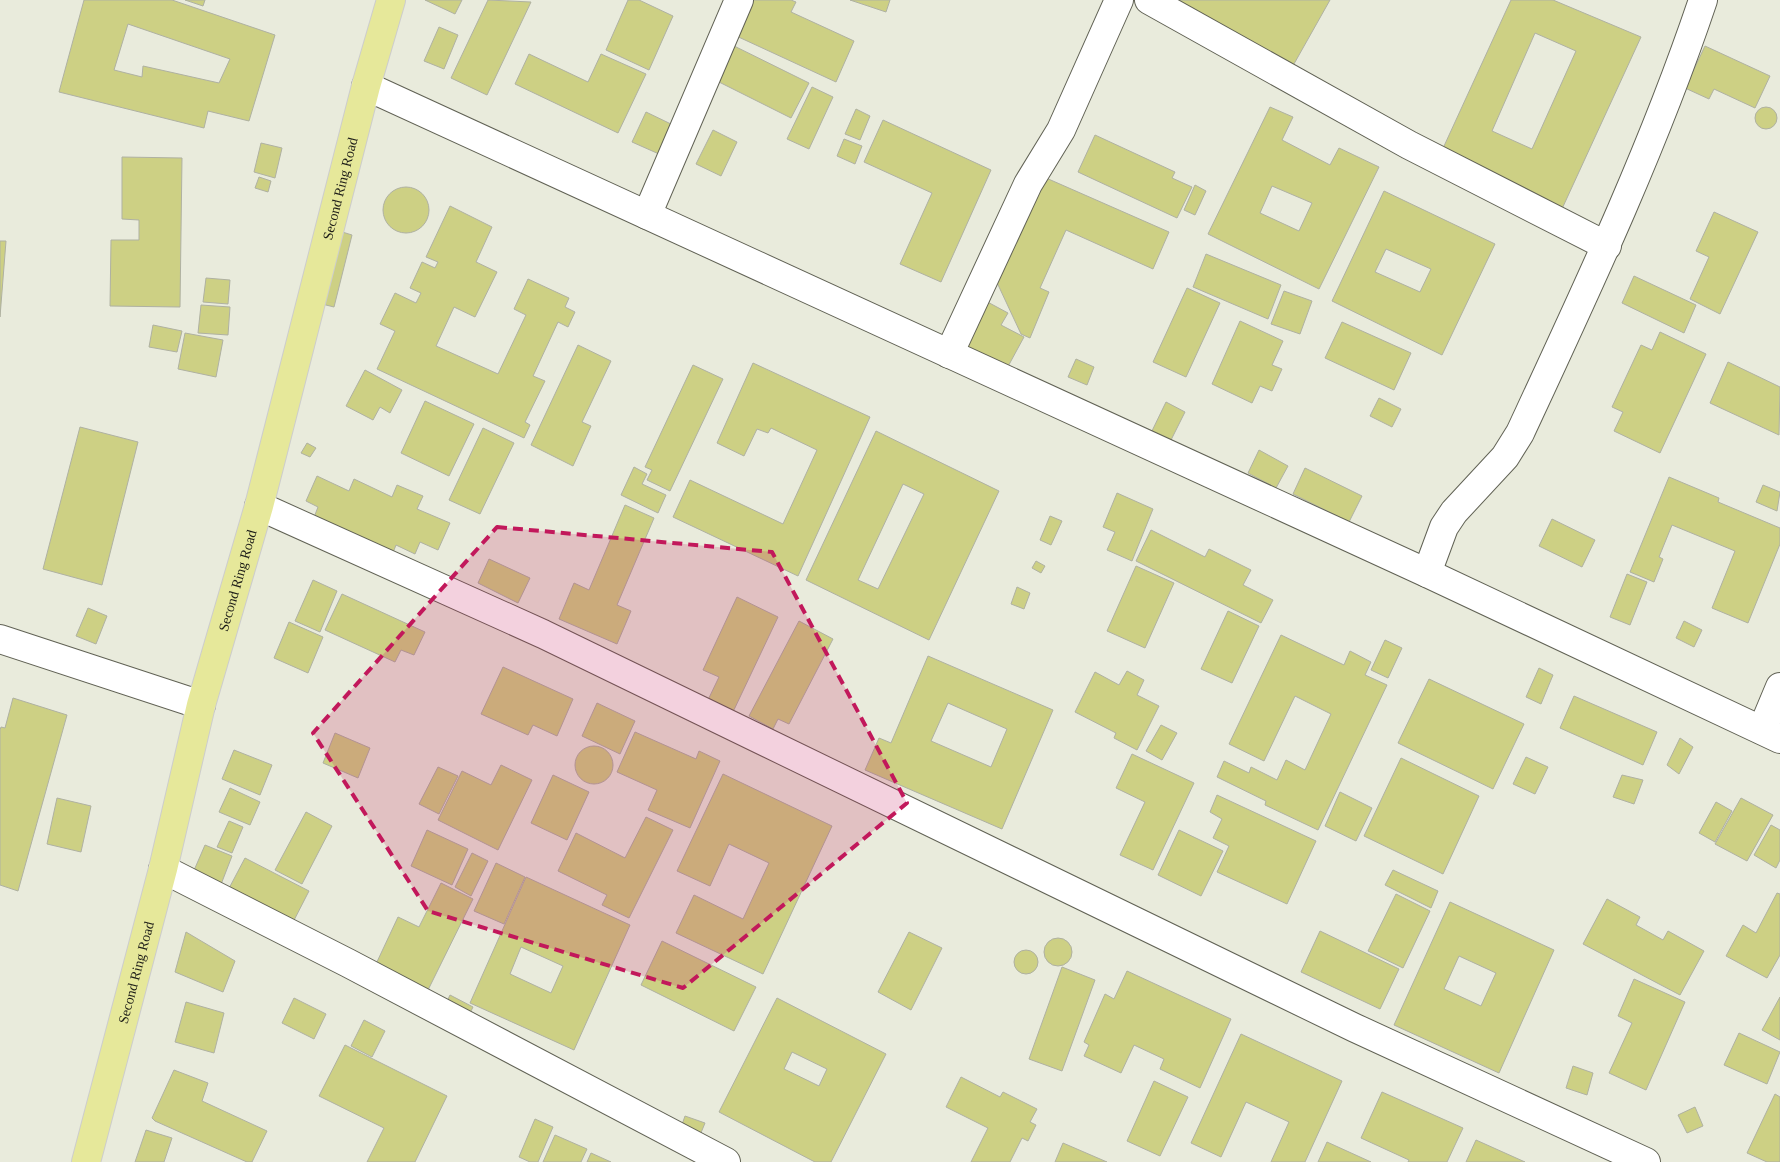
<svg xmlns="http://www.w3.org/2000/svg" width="1780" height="1162" viewBox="0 0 1780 1162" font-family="Georgia,serif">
<rect width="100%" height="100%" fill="#e9ebdc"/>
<g fill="#cdd084" stroke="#afb1a2" fill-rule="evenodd">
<path d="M84,0h88l103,35 -26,86 -41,-10 -4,17 -145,-36zM128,24l102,35 -11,24 -76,-17 -1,11 -28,-7z"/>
<path d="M185,0h20l-2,6z"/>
<path d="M425,0h37l-7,14z"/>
<path d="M488,0l43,2 -44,93 -36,-17z"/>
<path d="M628,0h11l34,16 -24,54 -43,-20z"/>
<path d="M747,0h44l5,2 -5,10 63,29 -18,41 -104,-48z"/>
<path d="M850,0h40l-4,12z"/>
<path d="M1178,0h152l-40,71z"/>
<path d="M1511,0h42l88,37 -80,174 -122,-54zM1535,33l41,18 -44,98 -40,-18z"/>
<path d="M439,27l19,8 -14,34 -20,-8z"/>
<path d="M724,41l85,42 -18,35 -84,-42z"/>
<path d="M1705,46l65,30 -15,32 -41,-19 -5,10 -24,-11z"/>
<path d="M529,54l59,28 13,-28 45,20 -28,59 -103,-49z"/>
<path d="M812,87l21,10 -24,52 -22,-10z"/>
<circle cx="1766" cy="118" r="11"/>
<path d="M1270,107l23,10 -11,23 48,25 9,-17 40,19 -60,122 -111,-55zM1272,186l40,17 -13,28 -39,-18z"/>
<path d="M856,109l14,7 -10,24 -15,-6z"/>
<path d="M646,112l27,13 -14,29 -27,-12z"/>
<path d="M883,120l108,50 -50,112 -41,-18 32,-71 -68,-31z"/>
<path d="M713,130l24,12 -16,34 -25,-12z"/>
<path d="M1095,135l80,37 -3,6 20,9 -15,31 -99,-46z"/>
<path d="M844,139l18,7 -7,18 -18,-8z"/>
<path d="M261,143l21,5 -7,30 -21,-6z"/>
<path d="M122,157l60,1 -2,149 -70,-1 1,-66h28v-20l-17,-1z"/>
<path d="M1037,174l132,58 -16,37 -87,-39 -26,58 9,4 -19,46 -9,-4 -28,-60z"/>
<path d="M259,177l12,4 -3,11 -13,-4z"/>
<path d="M1195,185l11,6 -11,24 -11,-5z"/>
<circle cx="406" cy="210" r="23"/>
<path d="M1384,191l111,53 -53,111 -110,-54zM1386,249l45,20 -11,23 -45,-20z"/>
<path d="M450,206l42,21 -16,35 21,10 -22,45 -21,-10 -18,39 62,28 28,-59 -12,-6 14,-30 41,19 -4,9 10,5 -7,15 -10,-5 -25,54 12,5 -20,41 5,3 -6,13 -147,-69 18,-38 -15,-7 15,-31 21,10 5,-10 -11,-5 12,-26 13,6 3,-6 -12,-5z"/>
<path d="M1714,212l44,20 -38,82 -30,-15 19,-42 -13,-6z"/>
<path d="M339,231l13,4 -18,72 -12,-3z"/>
<path d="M0,241h6l-6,76z"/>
<path d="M1206,254l75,31 -13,34 -75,-32z"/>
<path d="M1634,276l62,29 -12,28 -62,-30z"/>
<path d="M206,278l24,2 -2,24 -25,-2z"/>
<path d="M1187,288l33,15 -34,74 -33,-15z"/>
<path d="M1284,291l28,10 -12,33 -29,-10z"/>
<path d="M982,299l26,14 -7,12 23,12 -19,35 -48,-26z"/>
<path d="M201,305l29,2 -2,28 -30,-2z"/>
<path d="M1240,321l43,20 -11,24 10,4 -10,22 -12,-5 -8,17 -40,-19z"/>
<path d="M1342,322l69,31 -17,37 -69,-32z"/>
<path d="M153,325l29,6 -5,21 -28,-5z"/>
<path d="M1660,332l46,22 -46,99 -46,-22 9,-19 -11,-5 29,-62 11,5z"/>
<path d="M185,333l38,7 -7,37 -38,-8z"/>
<path d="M578,345l33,16 -29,61 9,4 -18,40 -42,-21z"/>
<path d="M1076,359l18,8 -7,18 -19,-8z"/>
<path d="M1728,362l52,25 -1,48 -69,-32z"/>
<path d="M753,363l117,54 -72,159 -125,-59 17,-37 93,44 34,-74 -46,-22 -3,5 -11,-4 -13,27 -27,-13z"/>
<path d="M693,365l30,14 -53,112 -23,-11 5,-10 -7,-3z"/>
<path d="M365,370l37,20 -12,23 -10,-6 -7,13 -27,-14z"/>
<path d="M1379,398l22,11 -9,18 -22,-11z"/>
<path d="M425,401l49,23 -25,52 -48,-23z"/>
<path d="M1166,402l19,10 -15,30 -19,-9z"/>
<path d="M80,427l58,15 -36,143 -59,-16z"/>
<path d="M483,428l31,15 -34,71 -31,-14z"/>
<path d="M876,431l123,60 -70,149 -123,-60zM903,484l21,10 -46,95 -20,-9z"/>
<path d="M307,443l9,5 -6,9 -9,-4z"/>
<path d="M1259,450l29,16 -12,22 -28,-15z"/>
<path d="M634,467l13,7 -5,10 24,11 -8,18 -37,-18z"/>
<path d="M1305,468l57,28 -13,26 -56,-28z"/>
<path d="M317,476l32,15 5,-12 38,18 5,-12 26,11 -6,13 33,14 -12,27 -18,-8 -5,12 -19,-9 -4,10 -79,-35 5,-13 -12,-6z"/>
<path d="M1669,477l50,21 -1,4 62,26v16l-32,79 -36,-15 23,-57 -63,-26 -13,32 4,2 -9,23 -24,-10z"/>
<path d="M1763,485l17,7 -3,19 -21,-9z"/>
<path d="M1117,493l36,16 -21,52 -25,-11 8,-18 -12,-5z"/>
<path d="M625,505l29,13 -37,87 14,6 -14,33 -58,-25 15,-36 15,7z"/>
<path d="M1050,516l12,5 -11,24 -11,-5z"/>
<path d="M1552,519l43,21 -13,27 -43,-21z"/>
<path d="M1151,530l54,27 4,-8 42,21 -8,15 30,15 -12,23 -125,-62z"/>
<path d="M489,559l41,19 -12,25 -40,-20z"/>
<path d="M1036,561l9,5 -4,7 -9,-5z"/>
<path d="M1136,566l38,17 -29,65 -38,-17z"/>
<path d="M1627,574l20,8 -17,43 -20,-8z"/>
<path d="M313,580l24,11 -17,41 -25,-11z"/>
<path d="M1017,587l13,6 -6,16 -13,-5z"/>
<path d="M342,594l83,38 -11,23 -13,-5 -6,12 -70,-32z"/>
<path d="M737,597l41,20 -46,97 -25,-12 12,-25 -16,-7z"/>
<path d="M88,608l19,8 -11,28 -20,-8z"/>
<path d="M1228,611l31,15 -27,57 -31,-14z"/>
<path d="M799,621l34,18 -44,85 -11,-5 -5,10 -24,-13z"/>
<path d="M1684,621l18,9 -8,17 -18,-9z"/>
<path d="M289,622l34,15 -15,36 -34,-15z"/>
<path d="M1281,635l63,30 6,-14 21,11 -6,13 22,10 -69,145 -53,-25 1,-4 -49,-24 7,-16 25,12 2,-6 26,13 9,-20 19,10 26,-56 -36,-18 -31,65 -35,-17z"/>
<path d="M1385,640l17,8 -14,30 -17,-8z"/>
<path d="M928,656l125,54 -51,119 -137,-59 14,-32 12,5zM948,703l59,26 -16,38 -60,-26z"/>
<path d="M503,667l70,32 -16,37 -24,-11 -5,10 -47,-21z"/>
<path d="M1539,668l14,7 -12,29 -15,-7z"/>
<path d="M1127,671l17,9 -7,15 22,11 -22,44 -23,-12 2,-5 -41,-21 20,-40 24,13z"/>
<path d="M1429,679l95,45 -31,65 -95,-46z"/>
<path d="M1574,696l83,36 -14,33 -83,-37z"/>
<path d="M13,698l54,17 -49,176 -18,-6v-155l1,-3 4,1z"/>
<path d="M597,703l38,18 -15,33 -38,-18z"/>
<path d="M1161,725l16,8 -15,27 -16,-9z"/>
<path d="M635,732l61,27 3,-8 21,10 -30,67 -42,-18 9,-20 -40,-18z"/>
<path d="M335,733l35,15 -12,30 -35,-15z"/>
<path d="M1680,738l13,9 -14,27 -12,-9z"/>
<circle cx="594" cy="765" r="19"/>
<path d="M234,750l38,15 -12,30 -38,-16z"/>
<path d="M1132,754l62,29 -41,87 -33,-15 25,-53 -29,-14z"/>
<path d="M1526,757l22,10 -13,27 -22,-10z"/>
<path d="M1401,758l78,38 -36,78 -79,-38z"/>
<path d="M501,765l31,15 -34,70 -60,-30 24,-49 29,14z"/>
<path d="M438,767l20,9 -19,38 -20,-10z"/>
<path d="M723,774l109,52 -69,148 -87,-41 18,-38 49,24 26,-56 -40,-19 -19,42 -33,-15z"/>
<path d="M553,775l36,17 -22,48 -36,-17z"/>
<path d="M1622,775l21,5 -9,24 -21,-7z"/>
<path d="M230,788l30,14 -10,23 -31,-13z"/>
<path d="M1340,792l32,16 -16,33 -31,-15z"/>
<path d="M1217,795l99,46 -29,63 -70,-32 12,-26 -16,-8 9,-19 -12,-7z"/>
<path d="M57,798l34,8 -10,46 -34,-8z"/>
<path d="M1741,798l32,17 -26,46 -32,-17z"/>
<path d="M1716,802l16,9 -17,31 -16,-9z"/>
<path d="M306,812l26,14 -30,58 -27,-14z"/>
<path d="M646,817l27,13 -44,88 -27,-13 5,-10 -49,-24 18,-38 49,25z"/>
<path d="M229,821l14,6 -11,26 -15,-6z"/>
<path d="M1771,825l9,5v30l-4,8 -22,-13z"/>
<path d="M427,830l41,19 -16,36 -41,-19z"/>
<path d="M1179,830l44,21 -22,45 -43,-21z"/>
<path d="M205,845l27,11 -12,31 -28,-12z"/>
<path d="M472,853l16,8 -17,35 -16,-9z"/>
<path d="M245,858l64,33 -19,37 -64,-34z"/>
<path d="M496,863l29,14 -21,47 -30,-13z"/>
<path d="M1393,870l45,21 -7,17 -46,-23z"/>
<path d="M526,877l104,48 -56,125 -104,-47zM521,947l42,19 -12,27 -41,-19z"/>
<path d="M441,883l32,16 -45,91 -52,-26 22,-47 21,10z"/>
<path d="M1777,893l3,1v61l-13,23 -41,-22 17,-31 13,8z"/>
<path d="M1396,894l34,17 -27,57 -35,-17z"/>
<path d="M1607,899l33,18 -4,8 27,15 5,-9 36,20 -24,44 -97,-51z"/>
<path d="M1450,902l104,48 -55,123 -105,-48zM1459,956l37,17 -15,33 -37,-17z"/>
<path d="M1320,931l79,38 -19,40 -79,-37z"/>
<path d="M186,932l49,29 -12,31 -48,-20z"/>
<path d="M909,932l33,16 -31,62 -33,-18z"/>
<circle cx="1058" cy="952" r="14"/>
<path d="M662,941l94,46 -22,44 -93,-46z"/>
<circle cx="1026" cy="962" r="12"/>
<path d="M1062,967l33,13 -33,91 -33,-12z"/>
<path d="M1127,971l104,48 -31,69 -40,-19 4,-10 -30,-14 -13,28 -37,-17 5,-11 -5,-3 21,-48 9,5z"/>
<path d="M1634,979l51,23 -39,88 -37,-17 23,-50 -14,-7z"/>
<path d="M450,995l23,12 -7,14 -23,-11z"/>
<path d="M1780,997v43l-18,-10z"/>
<path d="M294,998l32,16 -12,25 -32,-16z"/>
<path d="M777,998l109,56 -55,108h-16l-96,-50zM792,1052l35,17 -8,17 -35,-17z"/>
<path d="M186,1002l38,11 -10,40 -39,-11z"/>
<path d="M364,1020l21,11 -13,26 -21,-11z"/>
<path d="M1739,1033l41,19 -13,32 -43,-19z"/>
<path d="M1241,1034l101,47 -37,81h-34l18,-40 -43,-20 -25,55 -30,-14z"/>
<path d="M345,1045l102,51 -32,66h-48l17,-34 -65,-32z"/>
<path d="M1573,1066l20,7 -6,22 -21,-7z"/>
<path d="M174,1070l34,13 -6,18 65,30 -15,31h-5l-92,-41 -3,-3z"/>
<path d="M961,1077l39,20 3,-5 34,17 -7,13 6,3 -8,16 -6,-3 -12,24h-39l17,-34 -42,-21z"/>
<path d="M1154,1081l34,16 -28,59 -33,-15z"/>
<path d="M1382,1092l81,36 -16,34h-39l1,-2 -48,-22z"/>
<path d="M1775,1094l5,3v65h-13l-20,-9z"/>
<path d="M1695,1107l8,19 -16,7 -9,-18z"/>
<path d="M685,1116l20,7 -7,17 -19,-7z"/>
<path d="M535,1119l18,8 -15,35h-8l-11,-5z"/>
<path d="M146,1130l26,8 -8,24h-29z"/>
<path d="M555,1135l32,14 -6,13h-38z"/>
<path d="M1476,1140l49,22h-59z"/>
<path d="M1327,1142l44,20h-53z"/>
<path d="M1063,1143l44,19h-52z"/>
<path d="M591,1153l20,9h-24z"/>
</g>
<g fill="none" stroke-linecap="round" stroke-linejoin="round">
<defs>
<g id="minor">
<path d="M1149,0l260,145 198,101"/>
<path d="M366,86l1061,487 353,166"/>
<path d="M647,215l92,-215"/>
<path d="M949,354l79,-170 33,-54 58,-130"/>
<path d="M259,506l284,128 812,394 291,134"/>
<path d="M1427,573l17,-46 10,-15 51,-55 15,-24c66,-142 133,-284 183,-433"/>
<path d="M0,639l201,66"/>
<path d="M1762,730l18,-43"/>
<path d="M163,869l185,94 378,199"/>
</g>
<g id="major">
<path id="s1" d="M86,1162l77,-293 38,-164 58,-199 107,-420 25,-86"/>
</g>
</defs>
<use href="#minor" stroke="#616255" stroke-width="30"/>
<use href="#major" stroke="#cdcdcc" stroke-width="30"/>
<use href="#minor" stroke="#fff" stroke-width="28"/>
<use href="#major" stroke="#e6e89a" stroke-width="28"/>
</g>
<path fill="#c2185b" fill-opacity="0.2" stroke="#c2185b" stroke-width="4" stroke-dasharray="10 6" stroke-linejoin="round" d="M497,527l275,25 135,251 -224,185 -255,-77 -115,-178z"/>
<g text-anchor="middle" stroke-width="4.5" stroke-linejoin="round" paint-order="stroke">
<g font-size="14" fill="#1c1c17" stroke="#fff">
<text dy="5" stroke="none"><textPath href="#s1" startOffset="1006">Second Ring Road</textPath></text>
<text dy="5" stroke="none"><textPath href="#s1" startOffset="601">Second Ring Road</textPath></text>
<text dy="5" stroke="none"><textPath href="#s1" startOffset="196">Second Ring Road</textPath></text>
</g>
</g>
</svg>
